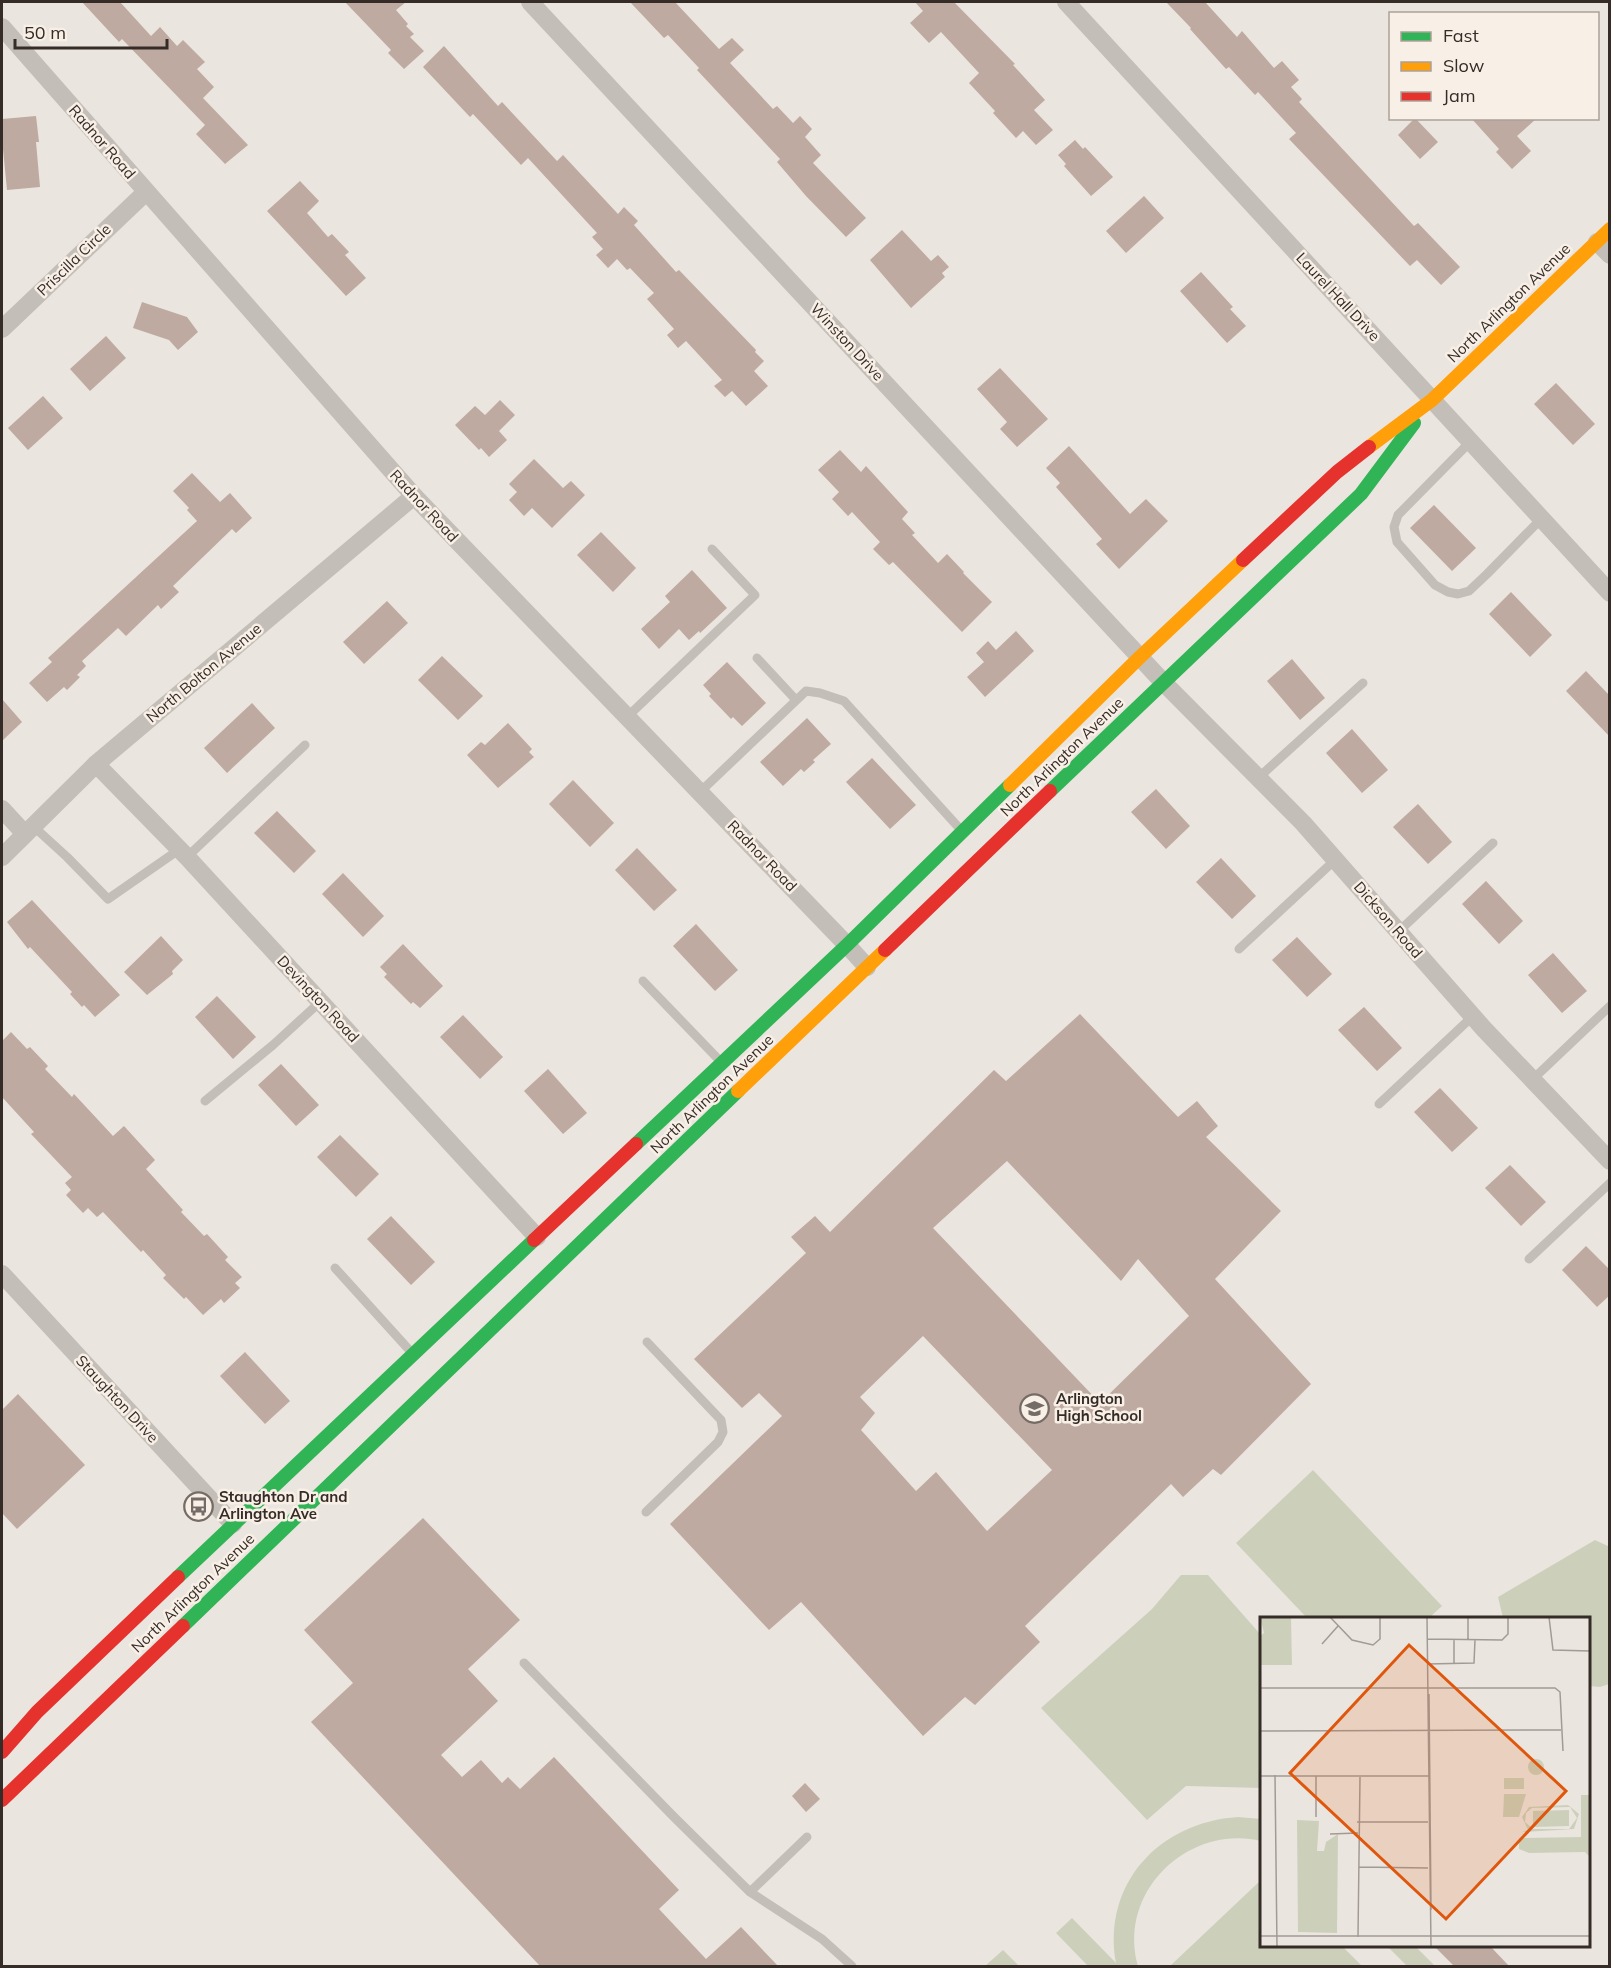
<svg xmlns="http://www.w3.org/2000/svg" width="1611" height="1968" viewBox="0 0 1611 1968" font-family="Mulish,sans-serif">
<rect width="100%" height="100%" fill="#ebe5df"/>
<g fill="#ccd0ba">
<path d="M1313,1470l129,136 -13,12h-122l-71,-75z"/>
<path d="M1595,1540l15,7 -1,137 -9,3 -11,-1 -1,-68h-85l-5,-21z"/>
<path d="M1181,1575h27l53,60v153l-75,-2 -39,34 -106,-112 111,-99z"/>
<path d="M1238,1817l23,2v22c-73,-17 -144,51 -123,125h-50l-32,-33 16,-15 44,45c-14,-80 44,-141 122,-146z"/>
<path d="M1261,1880l1,66h80l20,20h-192z"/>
<path d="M1387,1946h28l20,20h-28z"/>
<path d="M1003,1950l16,16h-34z"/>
</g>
<g fill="#beaaa1" fill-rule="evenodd">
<path d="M82,2h38l31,34 9,-9 17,19 6,-6 22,22 -8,7 17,18 -11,11 45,47 -23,19 -29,-30 9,-9 -83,-86 -3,3z"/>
<path d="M345,2h61l-10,8 12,14 -2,2 8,8 -4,3 14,14 -20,18 -16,-16 3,-3z"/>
<path d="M630,2h45l44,47 13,-11 12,12 -14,13 43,46 4,-3 16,17 7,-7 12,13 -7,8 16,18 -8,8 53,55 -20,19 -40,-41 -29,-34 3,-3 -83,-89 2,-2 -31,-33 -4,3z"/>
<path d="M915,2h39l61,62 -2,1 32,35 -11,10 19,20 -17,15 -13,-14 -7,7 -23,-25 2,-2 -26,-28 10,-10 -38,-41 -12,11 -19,-20 13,-12z"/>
<path d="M1166,2h39l32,35 5,-6 32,37 8,-7 17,19 -8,7 11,12 -3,3 115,124 4,-3 42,44 -19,18 -24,-25 -7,6 -121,-127 7,-6 -38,-41 -3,3 -26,-28 -3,2 -36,-40 1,-1z"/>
<path d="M444,46l54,60 4,-4 55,59 6,-6 55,59 6,-7 14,14 -4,4 42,47 3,-2 77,80 -1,2 9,9 -10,10 14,15 -22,20 -14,-15 -7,6 -11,-11 8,-6 -36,-39 -8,7 -11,-13 7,-6 -27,-30 7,-6 -24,-25 -3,2 -10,-11 -9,9 -12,-13 7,-6 -11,-12 5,-4 -69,-75 -7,7 -48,-51 -3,3 -47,-50z"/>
<path d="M36,116l3,26h-3l4,45 -33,3 -4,-41h-1v-30z"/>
<path d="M1415,118l23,24 -18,17 -22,-24z"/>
<path d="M1471,118h66l-20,18 14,15 -19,18 -16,-17 3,-3z"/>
<path d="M1075,140l8,9 2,-2 28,30 -22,19 -27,-30 2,-2 -8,-9z"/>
<path d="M300,181l19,20 -12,12 21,24 4,-3 17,18 -4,3 21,23 -20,18 -79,-85z"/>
<path d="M1144,196l20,22 -38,35 -20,-22z"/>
<path d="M902,230l29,31 7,-6 11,12 -7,6 3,4 -34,31 -41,-48z"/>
<path d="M1201,272l32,35 -3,2 16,17 -19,17 -47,-52z"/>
<path d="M142,302l45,15 11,15 -20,18 -9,-10 -36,-12z"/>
<path d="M106,336l20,22 -36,33 -20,-22z"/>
<path d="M1000,368l48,51 -31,28 -17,-18 7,-7 -30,-33z"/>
<path d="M1556,383l39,41 -22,21 -39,-41z"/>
<path d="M43,396l20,22 -35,32 -20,-22z"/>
<path d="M500,400l15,15 -16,16 8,9 -18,17 -8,-9 -2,2 -24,-25 20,-19 10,9z"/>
<path d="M1069,446l61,68 16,-15 22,22 -49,48 -23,-25 6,-5 -46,-52 4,-4 -14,-15z"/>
<path d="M840,450l21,22 5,-6 42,46 -6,7 13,14 -3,2 26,28 9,-9 17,18 -1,1 29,29 -30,30 -69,-70 -4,3 -16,-16 7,-7 -28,-30 -4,4 -16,-17 7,-7 -21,-22z"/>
<path d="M534,459l29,29 8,-7 14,14 -33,33 -20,-20 -8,8 -15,-16 8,-8 -8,-8z"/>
<path d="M192,473l28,29 10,-9 22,25 -16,15 -4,-4 -59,57 6,6 -18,17 -3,-4 -32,31 -8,-8 -36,33 4,5 -9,9 3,2 -13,13 -3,-3 -17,15 -18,-19 23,-21 -4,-4 149,-137 -10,-11 2,-2 -16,-17z"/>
<path d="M1434,505l42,43 -24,23 -42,-43z"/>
<path d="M601,532l35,36 -23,24 -36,-37z"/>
<path d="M692,570l35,38 -27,25 -1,-2 -10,9 -10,-11 -20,20 -18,-20 29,-27 -5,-6z"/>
<path d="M1511,592l41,43 -22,22 -41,-43z"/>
<path d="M387,601l21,22 -44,41 -21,-22z"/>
<path d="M1016,631l18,20 -49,46 -18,-20 17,-15 -8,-9 12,-12 8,9z"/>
<path d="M442,656l41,40 -25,24 -40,-40z"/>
<path d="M1292,659l33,39 -25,22 -33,-39z"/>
<path d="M727,662l39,41 -24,23 -9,-9 -2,2 -22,-23 2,-2 -8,-9z"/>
<path d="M1586,671l24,25v41l-44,-46z"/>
<path d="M2,699l20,23 -20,19z"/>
<path d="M252,703l23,25 -48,45 -23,-25z"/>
<path d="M807,718l24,26 -18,16 2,2 -11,10 -3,-3 -18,17 -23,-24z"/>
<path d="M508,723l24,26 -3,3 5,5 -36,31 -31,-33 14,-13 4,3z"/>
<path d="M1352,729l36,41 -26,23 -36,-40z"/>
<path d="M872,758l44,47 -26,24 -44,-47z"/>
<path d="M573,780l41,43 -24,24 -41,-43z"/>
<path d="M1156,789l34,37 -24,23 -35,-37z"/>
<path d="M1418,804l34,38 -24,22 -35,-37z"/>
<path d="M277,811l39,40 -22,22 -40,-40z"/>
<path d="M637,848l40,42 -23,21 -39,-41z"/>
<path d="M1221,858l35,38 -24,23 -36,-37z"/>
<path d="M343,873l41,43 -21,21 -41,-43z"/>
<path d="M1486,881l37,40 -24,23 -37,-40z"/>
<path d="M32,900l88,95 -25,22 -11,-12 -2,2 -12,-13 2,-2 -42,-45 -2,2 -21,-27z"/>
<path d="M696,924l42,46 -23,21 -42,-45z"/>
<path d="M161,936l22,24 -11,11 1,3 -26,21 -23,-23z"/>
<path d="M1297,937l35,37 -25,23 -35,-37z"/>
<path d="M403,944l40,42 -23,22 -7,-6 -2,2 -27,-27 3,-3 -7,-7z"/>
<path d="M1553,953l34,38 -25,22 -34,-38z"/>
<path d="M217,996l39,41 -23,22 -38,-42z"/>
<path d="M1364,1007l38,41 -25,23 -39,-41z"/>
<path d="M1080,1014l98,103 19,-16 21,25 -12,11 75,74 -66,68 96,105 -90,91 -8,-6 -30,28 -12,-13 -146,142 15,16 -65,63 -10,-8 -42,39 -122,-134 -32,28 -99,-106 112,-108 -23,-23 -17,15 -48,-49 112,-106 -15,-16 24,-21 15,16 164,-162 12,11zM1007,1161l114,120 17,-22 51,57 -89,87 -167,-175zM923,1336l129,134 -65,61 -51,-59 -20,19 -55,-61 14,-17 -15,-16z"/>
<path d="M463,1015l40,42 -23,22 -40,-42z"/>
<path d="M11,1032l16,17 3,-2 18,19 -3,3 27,28 2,-3 39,42 11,-10 31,34 -9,9 37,41 -2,2 23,24 3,-2 21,23 -3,3 17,17 -7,6 5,5 -16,15 -3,-4 -18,16 -17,-18 -2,2 -21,-21 3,-3 -23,-25 -2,2 -38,-40 -6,5 -9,-9 -5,5 -17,-18 5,-5 -6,-7 7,-6 -41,-43 3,-2 -32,-35v-56z"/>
<path d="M281,1064l38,41 -23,21 -38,-41z"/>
<path d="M548,1069l39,44 -24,21 -39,-43z"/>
<path d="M1440,1088l38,40 -26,24 -38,-40z"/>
<path d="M340,1135l39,39 -23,23 -39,-40z"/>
<path d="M1510,1165l36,37 -25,24 -36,-38z"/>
<path d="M391,1216l44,46 -24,23 -44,-46z"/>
<path d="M1586,1246l24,24v25l-13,12 -35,-37z"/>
<path d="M245,1352l45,49 -25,23 -45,-48z"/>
<path d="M18,1394l67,71 -68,64 -15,-16v-103z"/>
<path d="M423,1518l97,102 -52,49 30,32 -57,54 21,22 19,-17 21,23 6,-6 12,12 34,-32 125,133 -20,19 47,50 35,-32 37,39h-238l-229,-244 42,-39 -49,-53z"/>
<path d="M805,1783l15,16 -14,13 -14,-16z"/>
<path d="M1434,1946h56l19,20h-55z"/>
</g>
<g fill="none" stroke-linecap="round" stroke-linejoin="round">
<g stroke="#c4beb9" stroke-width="9">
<path d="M1471,441l-73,74 -4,12 3,15 38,43 13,7 10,2 11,-3 18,-17 55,-56"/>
<path d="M757,658l39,42"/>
<path d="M627,717l128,-122 -43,-46"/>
<path d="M1258,778l105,-95"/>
<path d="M700,792l106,-101 14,2 24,8 117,129"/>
<path d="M33,826l34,31 41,42 72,-50"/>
<path d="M187,857l118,-112"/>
<path d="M1398,932l95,-89"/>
<path d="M1239,949l96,-89"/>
<path d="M643,981l79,82"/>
<path d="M1532,1080l78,-74"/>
<path d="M205,1101l68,-56 47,-43"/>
<path d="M1379,1104l94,-88"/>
<path d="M1529,1259l81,-76"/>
<path d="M335,1268l77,85"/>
<path d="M646,1512l72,-70 5,-10 -2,-12 -74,-78"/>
<path d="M524,1663l150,154 76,75 72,47 30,27"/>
<path d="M750,1892l57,-55"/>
</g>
<g stroke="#c4beb9" stroke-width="18">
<path d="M530,2l633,680 140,141 181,206 126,132"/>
<path d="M1066,2l544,591"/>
<path d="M2,27l412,469 433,449 20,22"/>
<path d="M1597,242l13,13"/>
<path d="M2,329l144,-137"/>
<path d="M96,764l91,93 350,380"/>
<path d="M2,809l23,25"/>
<path d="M2,857l94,-93 318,-268"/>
<path d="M2,1274l231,250"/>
</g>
<g stroke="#30b455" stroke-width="14">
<path d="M1050,791l311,-297 53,-71"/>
<path d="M636,1144l211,-199 163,-160"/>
<path d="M178,1577l356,-337"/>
<path d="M183,1626l555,-535"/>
</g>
<g stroke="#ff9f0a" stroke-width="14">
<path d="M1369,447l63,-47 178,-171"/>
<path d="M1010,785l130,-128 103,-97"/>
<path d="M738,1091l147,-141"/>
</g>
<g stroke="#e5322d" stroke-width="14">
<path d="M1243,560l94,-88 32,-25"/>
<path d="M885,950l165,-159"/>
<path d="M534,1240l102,-96"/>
<path d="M2,1752l35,-40 141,-135"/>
<path d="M2,1800l181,-174"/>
</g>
</g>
<defs>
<symbol id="school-ring" viewBox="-11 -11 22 22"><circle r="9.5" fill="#f8f0e6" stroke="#756c67" stroke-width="1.5"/><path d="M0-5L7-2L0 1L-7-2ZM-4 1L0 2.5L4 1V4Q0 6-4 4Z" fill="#756c67"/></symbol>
<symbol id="bus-ring" viewBox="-11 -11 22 22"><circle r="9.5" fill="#f8f0e6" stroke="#756c67" stroke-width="1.5"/><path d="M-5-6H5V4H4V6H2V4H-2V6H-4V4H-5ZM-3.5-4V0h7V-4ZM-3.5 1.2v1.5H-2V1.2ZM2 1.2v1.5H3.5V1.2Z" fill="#756c67"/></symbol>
</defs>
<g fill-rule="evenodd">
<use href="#school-ring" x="1018" y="1392" width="33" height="33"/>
<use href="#bus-ring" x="182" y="1490" width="33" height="33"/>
</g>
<g text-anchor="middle" stroke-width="5" stroke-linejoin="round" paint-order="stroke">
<g font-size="15" fill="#352b27" stroke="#f8f0e6">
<text transform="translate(102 142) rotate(49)" y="5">Radnor Road</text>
<text transform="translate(74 260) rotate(-44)" y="5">Priscilla Circle</text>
<text transform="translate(1338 297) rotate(47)" y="5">Laurel Hall Drive</text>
<text transform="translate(1509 303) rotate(-44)" y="5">North Arlington Avenue</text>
<text transform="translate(847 342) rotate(47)" y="5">Winston Drive</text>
<text transform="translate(424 506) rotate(47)" y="5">Radnor Road</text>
<text transform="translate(204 673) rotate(-40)" y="5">North Bolton Avenue</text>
<text transform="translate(1062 757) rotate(-44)" y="5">North Arlington Avenue</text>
<text transform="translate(762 856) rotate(46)" y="5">Radnor Road</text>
<text transform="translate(1388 920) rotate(49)" y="5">Dickson Road</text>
<text transform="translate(318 999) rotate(47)" y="5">Devington Road</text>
<text transform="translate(712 1094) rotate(-44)" y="5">North Arlington Avenue</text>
<text transform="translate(117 1399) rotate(47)" y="5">Staughton Drive</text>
<text transform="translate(193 1593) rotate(-44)" y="5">North Arlington Avenue</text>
</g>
<g font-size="15" font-weight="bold" fill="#352b27" stroke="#f8f0e6" text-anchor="start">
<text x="1056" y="1404">Arlington<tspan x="1056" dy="17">High School</tspan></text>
<text x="219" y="1502">Staughton Dr and<tspan x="219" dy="17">Arlington Ave</tspan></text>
</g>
</g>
<g transform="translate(1260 1617)">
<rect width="330" height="330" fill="#ebe5df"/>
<path d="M0,0h31l1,48h-32v-29l4,-3zM268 150a8 8 0 1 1 16 0a8 8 0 1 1-16 0ZM244,161h20v11h-20zM244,177h22l-7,23h-16zM321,178h9v62l-5,-5 -56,1 -10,-4v-11l62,-1zM308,188l11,9 -5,15 -52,3 6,-2 -6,-13 7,-10zM310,190l7,11 -8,11h-36l-8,-7 1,-9 6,-5zM309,193v16l-36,1v-16zM37,203l22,1 -2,30h7l2,-9 12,-8 -1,99 -39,-1z" fill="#ccd0ba" fill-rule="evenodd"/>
<path fill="none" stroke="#a29b95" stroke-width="1.5" d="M70,0l22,23 21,5 7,-6v-22M167,0l4,330M208,0v23M289,0l4,33 37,1M167,22l75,1 6,-6v-17M62,27l16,-18M194,46v-23M167,47l47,-1 1,-23M0,71h295l5,4 3,59M169,77l2,216M0,114l301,-1M15,158l2,172M0,159h169M56,159v41M97,205h71M70,217l28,-1M99,250l69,1M0,319h330M98,320l2,-160"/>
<path fill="#df570d" fill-opacity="0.15" stroke="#df570d" stroke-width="3" d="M149,28l157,146 -120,128 -156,-146z"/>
<rect width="330" height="330" fill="none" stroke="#352b27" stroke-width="3"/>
</g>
<rect width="1611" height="1968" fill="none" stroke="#352b27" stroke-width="6"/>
<rect x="1389" y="12" width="210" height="108" fill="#f8f0e6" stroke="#aaa19a" stroke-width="1.5"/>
<rect x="1401" y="32" width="30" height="9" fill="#30b455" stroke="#aaa19a" stroke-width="1.5"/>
<text x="1443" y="42" font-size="18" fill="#352b27">Fast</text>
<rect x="1401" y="62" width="30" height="9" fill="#ff9f0a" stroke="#aaa19a" stroke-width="1.5"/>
<text x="1443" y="72" font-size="18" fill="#352b27">Slow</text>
<rect x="1401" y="92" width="30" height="9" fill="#e5322d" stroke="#aaa19a" stroke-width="1.5"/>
<text x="1443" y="102" font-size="18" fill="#352b27">Jam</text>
<path d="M15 39v9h152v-9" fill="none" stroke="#352b27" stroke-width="3"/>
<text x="24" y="39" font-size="18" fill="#352b27" stroke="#f8f0e6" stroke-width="4.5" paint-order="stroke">50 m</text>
</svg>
